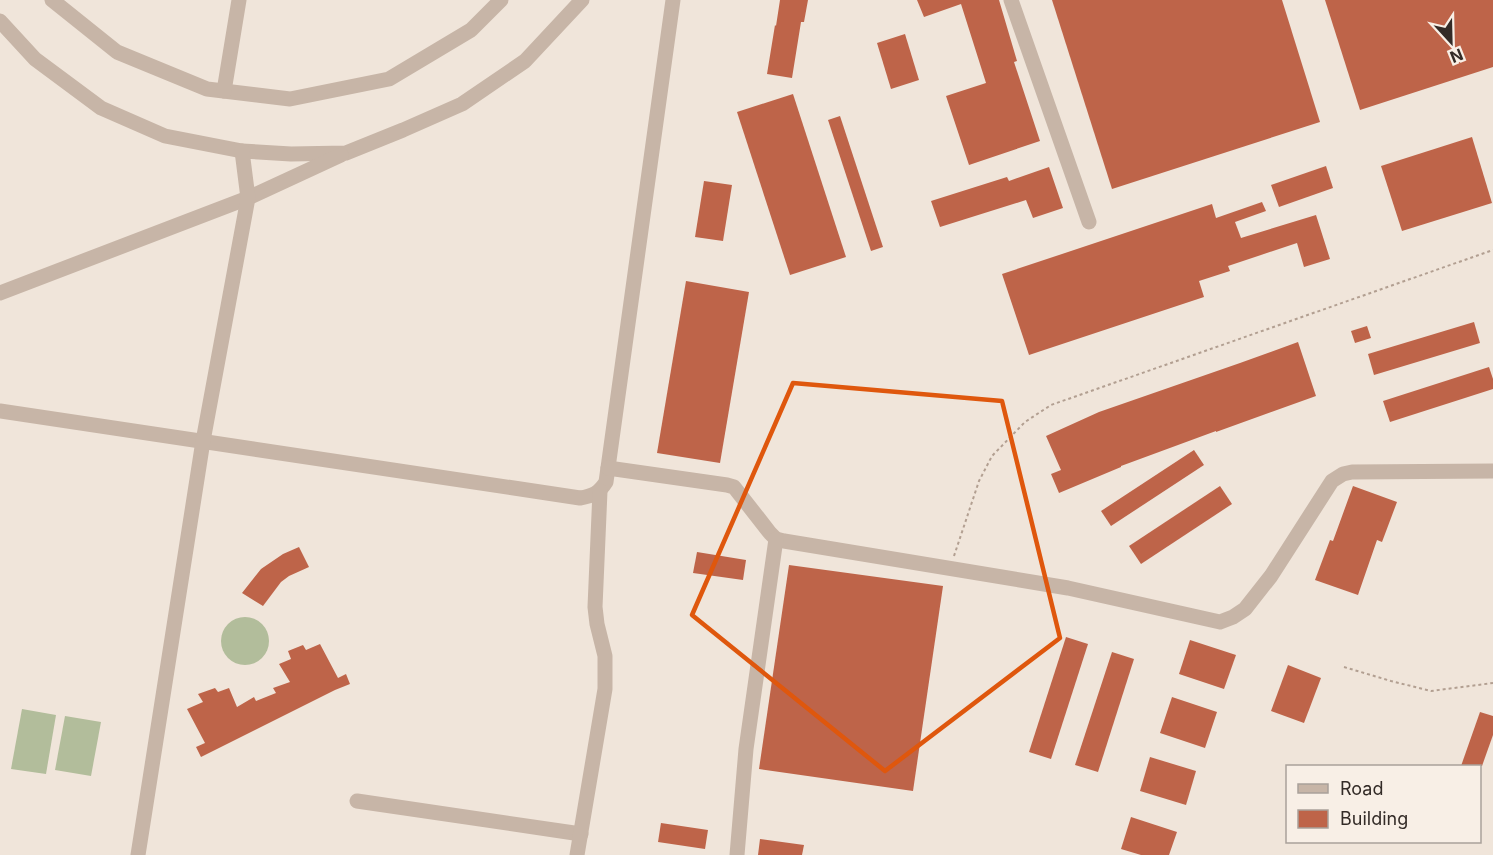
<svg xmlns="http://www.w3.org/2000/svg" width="1493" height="855" viewBox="0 0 1493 855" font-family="Inter,sans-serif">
<rect width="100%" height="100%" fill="#f0e5da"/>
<g fill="#b2bd9b">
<circle cx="245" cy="641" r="24"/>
<path d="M22,709l34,6 -10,59 -35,-5z"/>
<path d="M65,716l36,6 -10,54 -36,-6z"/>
</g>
<g fill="#be6449">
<path d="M780,0h28l-4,22h-3l-9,56 -25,-4 8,-49 1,1z"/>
<path d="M917,0h82l18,61 -3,1 26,79 -71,24 -23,-69 40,-13 -25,-79 -37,13z"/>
<path d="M1052,0h230l38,122 -208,67z"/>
<path d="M1325,0h168v67l-133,43z"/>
<path d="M905,34l14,46 -28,9 -14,-46z"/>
<path d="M793,94l53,163 -56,18 -53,-163z"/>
<path d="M840,116l43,131 -12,4 -43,-131z"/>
<path d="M1472,137l20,66 -90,28 -21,-65z"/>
<path d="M1326,166l7,22 -54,19 -8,-22z"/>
<path d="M1049,167l14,41 -30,10 -7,-18 -86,27 -9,-26 76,-24 2,4z"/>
<path d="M704,181l28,4 -9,56 -28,-4z"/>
<path d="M1262,202l4,9 -31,11 6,16 75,-23 14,44 -26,8 -7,-24 -69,23 2,5 -31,10 5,16 -175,58 -27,-81 210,-70 4,14z"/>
<path d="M686,281l63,11 -29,171 -63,-10z"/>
<path d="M1474,322l6,21 -106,32 -6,-21z"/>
<path d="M1367,326l4,12 -16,5 -4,-12z"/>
<path d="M1298,342l18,54 -100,36v-1l-95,35v1l-62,26 -8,-19 10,-4 -15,-34 53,-24 141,-49z"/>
<path d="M1489,367l4,12v10l-103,33 -7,-21z"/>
<path d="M1194,450l10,15 -93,61 -10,-15z"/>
<path d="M1220,486l12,18 -91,60 -12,-18z"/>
<path d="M1353,486l44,16 -15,40 -5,-2 -19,55 -43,-15 15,-40 3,1z"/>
<path d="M299,547l10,20 -20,9 -8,6 -18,24 -21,-13 19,-24 22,-15z"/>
<path d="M697,552l49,8 -3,20 -50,-7z"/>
<path d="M789,565l154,21 -30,205 -154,-22z"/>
<path d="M1066,637l22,7 -37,115 -22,-7z"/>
<path d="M1190,640l46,15 -12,34 -45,-15z"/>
<path d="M320,644l18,34 8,-4 4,10 -15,6 -134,67 -5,-10 9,-4 -18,-34 16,-7 -5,-8 17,-6 3,4 11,-4 8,19 17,-10 2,4 20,-8 -3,-5 17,-6 -11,-18 12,-5 -3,-8 15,-6 3,5z"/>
<path d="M1112,652l22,7 -36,113 -23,-7z"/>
<path d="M1288,665l33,13 -17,45 -33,-12z"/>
<path d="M1172,697l45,15 -12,36 -45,-15z"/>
<path d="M1480,712l13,4v19l-11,31h-21z"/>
<path d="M1150,757l46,14 -10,34 -46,-14z"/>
<path d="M1131,817l46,15 -8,23h-28l-20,-6z"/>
<path d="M661,823l47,7 -3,19 -47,-7z"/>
<path d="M760,839l44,6 -2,10h-44z"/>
</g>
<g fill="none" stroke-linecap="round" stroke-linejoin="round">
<g stroke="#b29f91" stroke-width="2" stroke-dasharray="3 3" stroke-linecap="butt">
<path d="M954,556l25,-75 13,-25 33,-34 26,-17 442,-155"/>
<path d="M1344,667l47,14 40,10 62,-8"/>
</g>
<g stroke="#c7b5a7" stroke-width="15">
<path d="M52,0l65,52 90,37 83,10 99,-20 82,-49 30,-30"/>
<path d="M1011,0l78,222"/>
<path d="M0,21l35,38 66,49 64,28 77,15 49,3 55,-1 57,-23 59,-26 63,-43 57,-61"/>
<path d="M224,91l15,-91"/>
<path d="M0,293l248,-95 93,-43"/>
<path d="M0,411l580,87c13,-2 19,-5 26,-16l67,-482"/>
<path d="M608,468l119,17 7,2 36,46 6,6 8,2 284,47 152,34 13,-5 12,-8 26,-33 61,-95 11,-7 9,-2 141,-1"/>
<path d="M357,801l224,33"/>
<path d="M138,855l65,-414 45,-243 -6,-47"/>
<path d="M577,855l28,-166v-33l-8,-32 -2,-17 5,-116"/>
<path d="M737,855l9,-106 30,-210"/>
</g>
</g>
<path fill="none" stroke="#df570d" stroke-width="4.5" stroke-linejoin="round" d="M793,383l209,18 58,237 -175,133 -193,-156z"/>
<rect x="1286" y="765" width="195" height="78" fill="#f8efe6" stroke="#a9a19a" stroke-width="1.5"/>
<rect x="1298" y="784" width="30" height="9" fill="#c7b5a7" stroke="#a9a19a" stroke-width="1.5"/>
<text x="1340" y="795" font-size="18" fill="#332b27">Road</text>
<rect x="1298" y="810" width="30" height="18" fill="#be6449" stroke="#a9a19a" stroke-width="1.5"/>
<text x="1340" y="825" font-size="18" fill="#332b27">Building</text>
<g transform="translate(1451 42) rotate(158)" stroke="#f8efe6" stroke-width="4.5" paint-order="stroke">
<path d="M0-4.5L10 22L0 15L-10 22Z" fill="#332b27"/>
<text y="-9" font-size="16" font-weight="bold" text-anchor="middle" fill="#332b27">N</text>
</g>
</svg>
